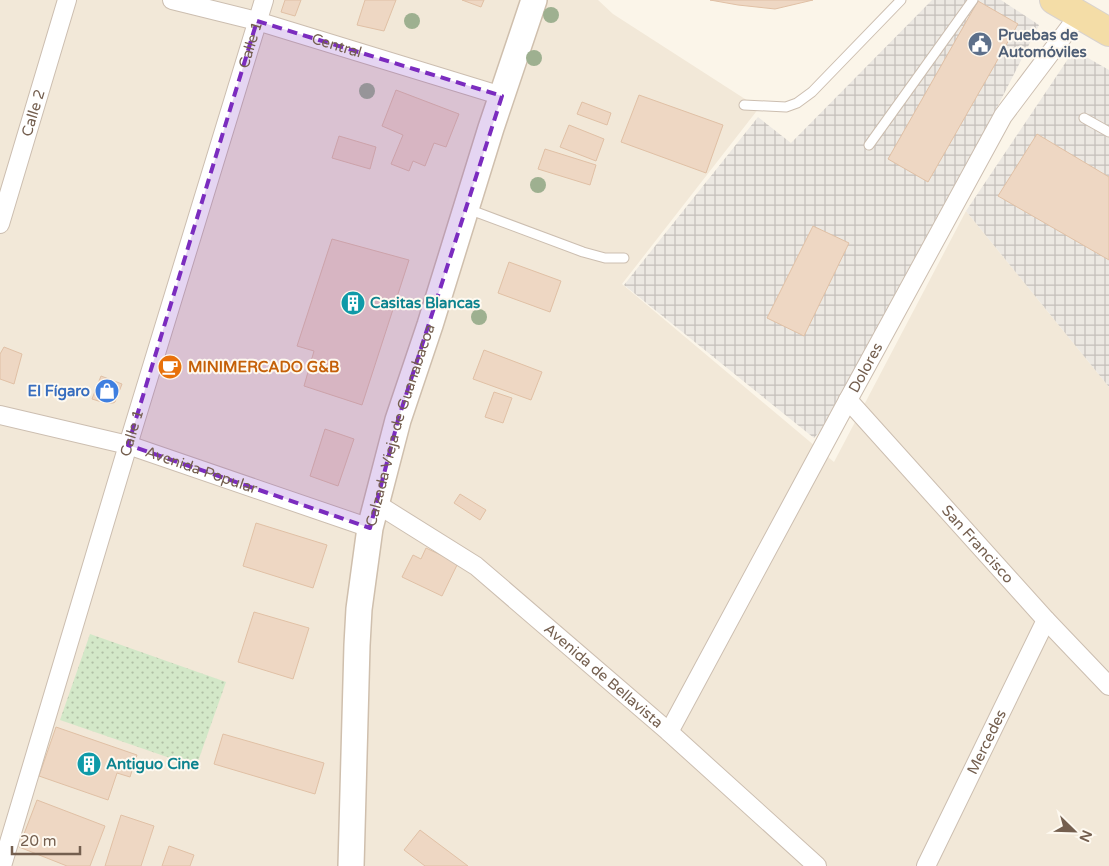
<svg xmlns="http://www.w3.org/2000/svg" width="1109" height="866" viewBox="0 0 1109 866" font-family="'Varela Round',sans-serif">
<defs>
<pattern id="industrial-grid" width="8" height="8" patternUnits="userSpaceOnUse" patternTransform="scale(1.25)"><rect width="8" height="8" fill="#ece8e2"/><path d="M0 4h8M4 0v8" fill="none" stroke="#c4bfba"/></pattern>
<pattern id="grass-dots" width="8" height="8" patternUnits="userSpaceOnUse" patternTransform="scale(1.25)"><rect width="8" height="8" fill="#d3e8c8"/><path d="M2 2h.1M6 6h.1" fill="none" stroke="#b0bfa5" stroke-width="1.8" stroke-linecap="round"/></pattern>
</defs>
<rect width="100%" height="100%" fill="#fbf5e9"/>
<path fill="#f2e8d8" d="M0,0h598l15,14 146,94 -137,176 212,178 132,-251 143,176v479h-1109z"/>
<g fill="url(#industrial-grid)">
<path d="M932,0h69l38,25 -191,375 -34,38 -190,-153 134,-168 33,26z"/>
<path d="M1074,50l35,20v317l-143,-176z"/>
</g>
<path fill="url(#grass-dots)" d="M90,634l136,48 -30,85 -136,-47z"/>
<g fill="#eed7c3" stroke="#e0c0a5">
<path d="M285,0h16l-6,16 -14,-4z"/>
<path d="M365,0h31l-12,31 -27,-6z"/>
<path d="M462,0h22l-3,7z"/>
<path d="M710,0h103l-38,9 -37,-4z"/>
<path d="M978,1l40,23 -90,158 -40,-23z"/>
<path d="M396,90l63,24 -13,33 -12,-4 -9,23 -12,-5 -4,10 -18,-7 12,-29 -21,-9z"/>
<path d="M639,95l84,30 -17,48 -85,-31z"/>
<path d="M582,102l29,11 -4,12 -30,-11z"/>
<path d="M569,125l35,14 -8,22 -36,-14z"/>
<path d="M1037,134l72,43v83l-111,-64z"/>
<path d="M339,136l37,11 -6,22 -38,-11z"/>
<path d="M545,149l51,16 -6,20 -52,-16z"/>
<path d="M813,226l36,17 -45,93 -37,-18z"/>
<path d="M332,239l77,21 -47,145 -58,-19 10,-35 -17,-5z"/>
<path d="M509,262l52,19 -11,31 -52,-19z"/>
<path d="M4,347l18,7 -8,30 -14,-5v-25z"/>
<path d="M484,350l58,22 -11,28 -58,-21z"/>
<path d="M101,376l21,8 -7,18 -2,1h-8l-13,-4z"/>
<path d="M494,392l18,6 -9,25 -18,-6z"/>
<path d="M325,429l29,10 -16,47 -28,-10z"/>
<path d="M460,494l26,16 -6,10 -26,-17z"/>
<path d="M256,523l71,22 -14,43 -70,-22z"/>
<path d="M426,548l32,15 -16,33 -40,-19 11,-22 8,4z"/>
<path d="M254,612l55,16 -16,51 -55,-17z"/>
<path d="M56,727l81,28 -7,22 -13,-4 -9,27 -69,-24z"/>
<path d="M223,734l101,29 -9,31 -101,-30z"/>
<path d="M37,800l68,26 -15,40h-23l-48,-19z"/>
<path d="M121,815l33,11 -13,40h-36z"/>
<path d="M420,830l48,36h-43l-21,-16z"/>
<path d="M169,846l25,9 -4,11h-28z"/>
</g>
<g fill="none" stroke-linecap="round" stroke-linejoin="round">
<defs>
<g id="service">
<path d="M744,105l42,2 11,-4 15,-11 89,-92"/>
<path d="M1084,118l25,14"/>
<path d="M869,145l104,-145"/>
<path d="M468,209l115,43 22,6h19"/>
</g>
<g id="minor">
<path id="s1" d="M172,0l85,21 245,75"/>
<path id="s2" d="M0,224l67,-224"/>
<path id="s3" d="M848,400l198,220 63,66"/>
<path id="s4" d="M0,415l128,30 242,83"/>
<path id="s5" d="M377,504l99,62 193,166 148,134"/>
<path id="s6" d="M669,732l179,-332 155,-284 76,-101"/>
<path id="s7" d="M2,866l126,-421 136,-445"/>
<path id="s8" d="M926,866l120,-246"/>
</g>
<g id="secondary">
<path id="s9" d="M351,866l6,-221 2,-36 11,-81 28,-108 32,-95 61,-197 43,-128"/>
</g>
<path id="primary" d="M1054,0l55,32"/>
</defs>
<use href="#service" stroke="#ccbeb0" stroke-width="11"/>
<use href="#minor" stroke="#ccbeb0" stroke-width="20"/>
<use href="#secondary" stroke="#cfbfad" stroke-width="28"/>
<use href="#primary" stroke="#d8d2ce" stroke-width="30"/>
<use href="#service" stroke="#fff" stroke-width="9"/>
<use href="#minor" stroke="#fff" stroke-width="18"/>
<use href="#secondary" stroke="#fff" stroke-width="25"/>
<use href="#primary" stroke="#f4dda7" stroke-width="28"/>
</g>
<g fill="#9eb090">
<circle cx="551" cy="15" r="8"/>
<circle cx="412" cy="21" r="8"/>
<circle cx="534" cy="58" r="8"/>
<circle cx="367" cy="91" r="8"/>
<circle cx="538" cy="185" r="8"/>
<circle cx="479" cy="317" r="8"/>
</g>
<path fill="#7b2cbf" fill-opacity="0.2" stroke="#7b2cbf" stroke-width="4" stroke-dasharray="10 6" stroke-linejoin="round" d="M257,21l245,75 -104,324 -28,108 -242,-83z"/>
<defs>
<symbol id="civic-disc" viewBox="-11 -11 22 22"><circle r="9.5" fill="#5c6f8a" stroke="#fef9f0"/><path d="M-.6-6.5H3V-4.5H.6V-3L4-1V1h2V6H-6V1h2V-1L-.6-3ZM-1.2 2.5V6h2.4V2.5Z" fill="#fff"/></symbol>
<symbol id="building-disc" viewBox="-11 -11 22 22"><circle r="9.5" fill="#0f9aa8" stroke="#fef9f0"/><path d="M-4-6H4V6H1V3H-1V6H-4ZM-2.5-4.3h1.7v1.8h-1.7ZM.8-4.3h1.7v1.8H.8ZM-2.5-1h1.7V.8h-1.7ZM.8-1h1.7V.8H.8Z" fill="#fff"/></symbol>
<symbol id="cafe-disc" viewBox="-11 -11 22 22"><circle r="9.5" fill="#e8710a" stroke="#fef9f0"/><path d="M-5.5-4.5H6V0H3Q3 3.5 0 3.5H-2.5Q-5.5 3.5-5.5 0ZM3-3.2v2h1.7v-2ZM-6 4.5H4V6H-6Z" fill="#fff"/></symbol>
<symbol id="shop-disc" viewBox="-11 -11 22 22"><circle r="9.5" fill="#3f7fe0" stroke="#fef9f0"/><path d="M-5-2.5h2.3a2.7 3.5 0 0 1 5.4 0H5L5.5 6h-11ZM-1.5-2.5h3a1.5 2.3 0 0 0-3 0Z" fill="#fff"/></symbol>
</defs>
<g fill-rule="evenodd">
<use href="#civic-disc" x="966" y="30" width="28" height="28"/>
<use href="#building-disc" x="339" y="289" width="28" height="28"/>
<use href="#cafe-disc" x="156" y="353" width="28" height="28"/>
<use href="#shop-disc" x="93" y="377" width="28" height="28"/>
<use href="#building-disc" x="75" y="750" width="28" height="28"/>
</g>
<g text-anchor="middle" stroke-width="4" stroke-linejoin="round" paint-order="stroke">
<g font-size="15" font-weight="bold" fill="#4e5e75" stroke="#fef9f0" text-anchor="start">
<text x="998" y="40">Pruebas de<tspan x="998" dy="17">Automóviles</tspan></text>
</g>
<g font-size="15" fill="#745f4f" stroke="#fef9f0">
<text dy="5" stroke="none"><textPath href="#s7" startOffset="858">Calle 1</textPath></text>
<text dy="5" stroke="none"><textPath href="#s1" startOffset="171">Central</textPath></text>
<text dy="5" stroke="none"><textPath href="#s2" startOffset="116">Calle 2</textPath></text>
<text dy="5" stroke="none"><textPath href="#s6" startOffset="414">Dolores</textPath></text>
<text dy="5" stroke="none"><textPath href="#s9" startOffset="446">Calzada Vieja de Guanabacoa</textPath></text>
<text dy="5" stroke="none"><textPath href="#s7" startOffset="452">Calle 1</textPath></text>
<text dy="5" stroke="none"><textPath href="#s4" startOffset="209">Avenida Popular</textPath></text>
<text dy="5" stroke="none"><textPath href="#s3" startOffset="194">San Francisco</textPath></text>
<text dy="5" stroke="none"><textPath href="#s5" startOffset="285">Avenida de Bellavista</textPath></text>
<text dy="5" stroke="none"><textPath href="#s8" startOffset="138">Mercedes</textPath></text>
</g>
<g font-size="15" font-weight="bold" fill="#0d838f" stroke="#fef9f0" text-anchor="start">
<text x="370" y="308">Casitas Blancas</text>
<text x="106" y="769">Antiguo Cine</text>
</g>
<g font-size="15" font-weight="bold" fill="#c56008" stroke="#fef9f0" text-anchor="start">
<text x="188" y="372">MINIMERCADO G&amp;B</text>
</g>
<g font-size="15" font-weight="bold" fill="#366cbe" stroke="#fef9f0" text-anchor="end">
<text x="90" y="396">El Fígaro</text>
</g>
</g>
<g transform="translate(1074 831) rotate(113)" stroke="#fef9f0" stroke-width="4" paint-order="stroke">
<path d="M0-4L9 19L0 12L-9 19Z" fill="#745f4f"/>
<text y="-8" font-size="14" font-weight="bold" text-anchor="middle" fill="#745f4f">N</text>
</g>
<path d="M12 846v8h68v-8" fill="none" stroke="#745f4f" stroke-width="2.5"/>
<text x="20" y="846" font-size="15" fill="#745f4f" stroke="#fef9f0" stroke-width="4" paint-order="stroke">20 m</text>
</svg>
